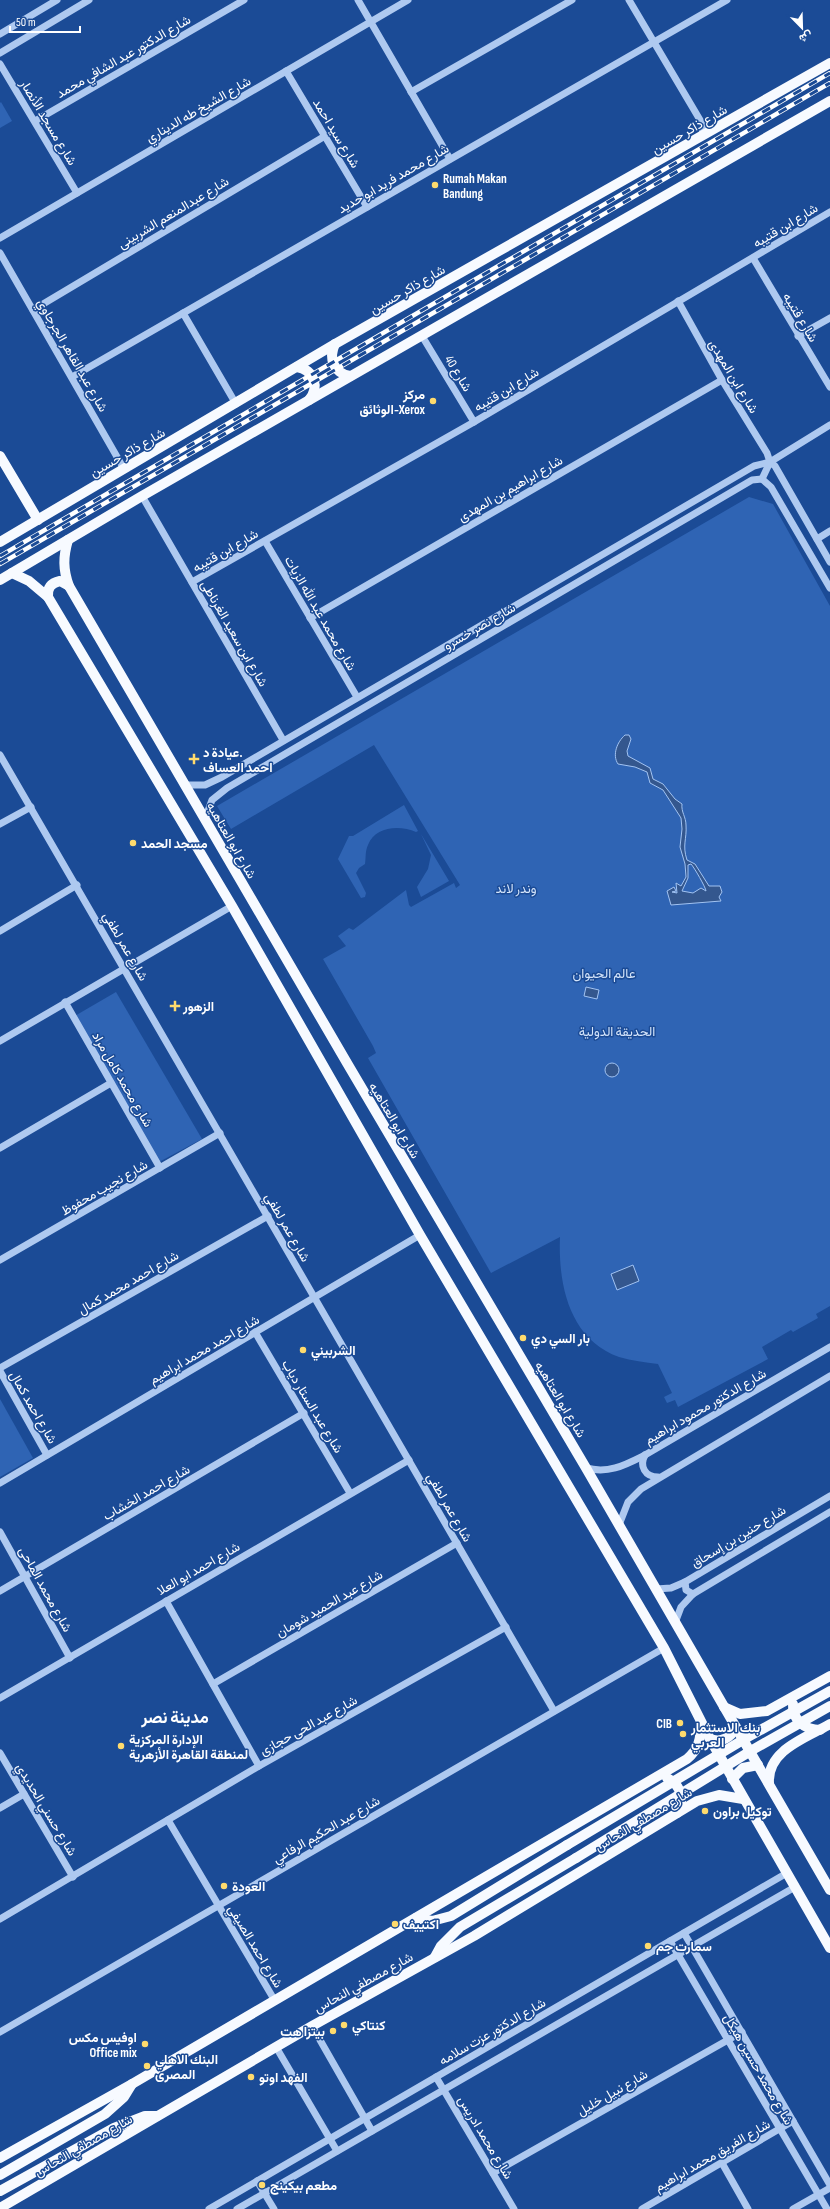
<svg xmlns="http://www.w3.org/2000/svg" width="830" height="2209" viewBox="0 0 830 2209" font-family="'Sofia Sans Condensed',Vazirmatn,sans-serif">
<rect width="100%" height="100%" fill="#1b4b96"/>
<g fill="#2f64b4">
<path d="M1,102l11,19 -12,7v-25z"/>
<path d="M749,497l24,7 57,102v700l-14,8 2,4 -25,14 -2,-2 -29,17 6,12 -90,48 -3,-7 -8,3 -3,-6 8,-4 -14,-29c-13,-2 -26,-3 -39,-7 -50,-18 -61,-73 -59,-120l-69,36 -123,-215 8,-5 -3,-7 -50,-87 23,-13 -8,-10 11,-8 4,2 53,-40 3,15 2,2 43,-24 2,5 4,-3 -86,-140 -143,84 -14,-23z"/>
<path d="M404,805l14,26 -2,1c-16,-7 -41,-6 -48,13 -3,6 -2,13 -3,19l-6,4 -3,5 10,20 -1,4 -4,1 -23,-39 11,-23h4z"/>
<path d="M421,834l28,47 -28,16 -4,-10 11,-18 3,-14z"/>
<path d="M116,992l86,147 -43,23 -86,-145z"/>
<path d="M0,1399l33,59 -33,19z"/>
</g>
<g fill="#34578e" stroke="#a2c3f2" fill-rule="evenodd">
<path d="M625,735h4l2,4 -4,12 1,5 22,12 3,11 10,5 12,15 7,5c-1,8 4,13 4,21 1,14 -4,20 1,35l8,4 14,22h11l2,6 -3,5 2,4 -50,4 -4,-14 7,-4 2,4 -4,1 5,1 -1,-10 5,3 5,-9 -1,-13 -5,-17 2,-18 -1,-11 -18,-28 -13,-7 -3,-11 -12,-5 -17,-3c-6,-9 -1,-22 7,-29zM691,864c3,3 15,24 15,27l-5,-3 -8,5 -11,-2 6,-13v-13z"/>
<path d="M586,987l13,3 -2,9 -13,-3z"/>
<circle cx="612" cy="1070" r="7"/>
<path d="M633,1265l6,16 -22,9 -6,-16z"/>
</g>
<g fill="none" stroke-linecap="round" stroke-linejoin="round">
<g stroke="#aec9f0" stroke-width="7">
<path d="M358,0l92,159"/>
<path d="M629,0l74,125 -1,11"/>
<path d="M0,34l57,-34"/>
<path d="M0,53l89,-53"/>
<path d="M0,64l77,129"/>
<path d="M286,71l81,136"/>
<path d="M411,92l161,-92"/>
<path d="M35,121l209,-121"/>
<path d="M0,238l408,-238"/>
<path d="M0,253l124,216"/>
<path d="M753,258l77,129"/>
<path d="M678,301l44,79 45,73 3,9"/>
<path d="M33,310l292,-174"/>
<path d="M183,313l53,91"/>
<path d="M422,336l52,86"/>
<path d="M798,336l32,-18"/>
<path d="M72,377l655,-377"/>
<path d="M770,462l5,4 55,96"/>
<path d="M762,479l9,8 59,101"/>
<path d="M762,479l8,-17 60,-37"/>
<path d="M142,496l141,244"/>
<path d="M817,539l13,-8"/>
<path d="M265,541l92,156"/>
<path d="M192,582l282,-160 356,-210"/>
<path d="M310,618l412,-238"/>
<path d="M0,755l554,956"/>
<path d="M184,785h21l17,-8 532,-311 16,-4"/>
<path d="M205,819l7,-19 15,-12 525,-308 10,-1"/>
<path d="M0,824l31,-17"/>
<path d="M0,931l77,-46"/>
<path d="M65,1002l95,166"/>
<path d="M0,1041l232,-135"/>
<path d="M0,1148l111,-65"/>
<path d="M0,1260l220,-127"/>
<path d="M255,1332l95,161"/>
<path d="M0,1368l268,-152"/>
<path d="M0,1371l47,84"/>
<path d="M645,1455c-6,11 0,22 13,22"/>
<path d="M586,1468c23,6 39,-3 59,-13l185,-108"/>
<path d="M0,1483l420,-248"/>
<path d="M619,1525l9,-23 13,-13 189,-113"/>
<path d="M0,1532l70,126"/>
<path d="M685,1582l1,8 7,4"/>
<path d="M656,1589l15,-1 14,-6 145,-86"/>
<path d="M0,1591l304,-178"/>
<path d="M166,1601l93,165"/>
<path d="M675,1623l6,-16 12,-13 137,-82"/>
<path d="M213,1684l244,-141"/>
<path d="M0,1698l409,-238"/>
<path d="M0,1753l73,124"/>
<path d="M0,1808l24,-14"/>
<path d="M168,1820l107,181"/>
<path d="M0,1919l259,-153 247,-139"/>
<path d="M684,1933l146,252"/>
<path d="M670,1941l157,268"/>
<path d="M312,2026l60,105"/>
<path d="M0,2032l664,-384"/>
<path d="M276,2047l61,104"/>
<path d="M436,2077l78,132"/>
<path d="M722,2163l26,46"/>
<path d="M493,2173l249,-141"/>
<path d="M257,2181l17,28"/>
<path d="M209,2209l578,-336"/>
<path d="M237,2209l558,-322"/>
<path d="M642,2209l151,-88"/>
<path d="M793,2209l37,-21"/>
</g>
<g stroke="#f7faff" stroke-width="10">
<path d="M335,344c-7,15 -1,29 15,32"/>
<path d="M297,367c17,3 23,20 12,33"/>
<path d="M0,456l38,64"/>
<path d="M68,540c-5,17 -5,30 1,46l278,477 239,405 244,422"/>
<path d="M0,542l335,-198 495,-281"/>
<path d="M12,573l17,8 19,16 184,309 188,329 244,413 46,91 120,209"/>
<path d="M0,580l142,-84 688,-395"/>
<path d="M48,597c-1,-9 3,-14 12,-16l9,5"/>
<path d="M793,1704c-1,16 12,26 27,26"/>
<path d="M724,1707l16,7 27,-3 63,-35"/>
<path d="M710,1739c11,4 21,-1 26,-12"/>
<path d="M667,1778c14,7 18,21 10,35"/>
<path d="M732,1779l11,-11 15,-3"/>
<path d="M769,1783c-2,-33 37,-45 61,-59"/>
<path d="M416,1918l16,3 19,-5 116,-71"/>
<path d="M435,1957l6,-11 19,-19 116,-69"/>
<path d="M0,2158l132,-74 555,-325c12,-10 14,-21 14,-36"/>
<path d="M0,2175l105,-61 19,-17 8,-13"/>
<path d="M0,2191l114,-63 31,-12h12"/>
<path d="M0,2208l312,-182 162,-90 223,-135 22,-6 24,4"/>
</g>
<defs>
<g id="rail">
<path d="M0,556l830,-483"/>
<path d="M0,564l830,-481"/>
</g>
</defs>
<use href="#rail" stroke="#fff" stroke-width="4.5"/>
<use href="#rail" stroke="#1b4b96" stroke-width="3" stroke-dasharray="9" stroke-linecap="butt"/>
<g stroke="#f7faff" stroke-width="10">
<path d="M567,1845l181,-108 82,-46"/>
<path d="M576,1858l178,-109 76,-43"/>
</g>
</g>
<g fill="#ffdb6d" stroke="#1b4b96" stroke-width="1.5">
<circle cx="435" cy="185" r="4"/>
<circle cx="433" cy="401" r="4"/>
<path d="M192 753h4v4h4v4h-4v4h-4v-4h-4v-4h4z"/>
<circle cx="133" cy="843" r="4"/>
<path d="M173 1000h4v4h4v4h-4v4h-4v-4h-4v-4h4z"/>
<circle cx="523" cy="1338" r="4"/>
<circle cx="303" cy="1350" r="4"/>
<circle cx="680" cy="1723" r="4"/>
<circle cx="683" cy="1734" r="4"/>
<circle cx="121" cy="1746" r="4"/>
<circle cx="705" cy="1811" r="4"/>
<circle cx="224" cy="1886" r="4"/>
<circle cx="395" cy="1924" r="4"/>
<circle cx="648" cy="1946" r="4"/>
<circle cx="344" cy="2025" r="4"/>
<circle cx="333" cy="2031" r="4"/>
<circle cx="145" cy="2044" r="4"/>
<circle cx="147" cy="2066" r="4"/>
<circle cx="251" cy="2077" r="4"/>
<circle cx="262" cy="2185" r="4"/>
</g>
<g text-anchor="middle" stroke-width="3" stroke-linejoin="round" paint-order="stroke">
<g font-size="13" fill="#fff" stroke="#1b4b96">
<text transform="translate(123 56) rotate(-30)" y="5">شارع الدكتور عبد الشافي محمد</text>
<text transform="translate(198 109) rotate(-30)" y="5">شارع الشيخ طه الديناري</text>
<text transform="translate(49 122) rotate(59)" y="5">شارع مسجد الأنصار</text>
<text transform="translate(689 129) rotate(-30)" y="5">شارع ذاكر حسين</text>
<text transform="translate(337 133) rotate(59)" y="5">شارع سيد احمد</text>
<text transform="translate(393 178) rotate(-30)" y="5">شارع محمد فريد ابو حديد</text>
<text transform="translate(173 212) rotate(-31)" y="5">شارع عبدالمنعم الشربينى</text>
<text transform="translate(785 225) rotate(-31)" y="5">شارع ابن قتيبه</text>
<text transform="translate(407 289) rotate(-30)" y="5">شارع ذاكر حسين</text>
<text transform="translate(801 317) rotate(59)" y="5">شارع قتيبه</text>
<text transform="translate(73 355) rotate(60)" y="5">شارع عبد القاهر الجرجاوي</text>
<text transform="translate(459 373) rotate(59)" y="5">شارع 40</text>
<text transform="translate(734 376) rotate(59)" y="5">شارع ابن المهدى</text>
<text transform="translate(506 389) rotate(-31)" y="5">شارع ابن قتيبه</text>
<text transform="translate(127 452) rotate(-30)" y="5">شارع ذاكر حسين</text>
<text transform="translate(510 488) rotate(-30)" y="5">شارع ابراهيم بن المهدى</text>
<text transform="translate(225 550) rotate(-30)" y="5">شارع ابن قتيبه</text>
<text transform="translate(321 613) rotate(60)" y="5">شارع محمد عبد الله الزيات</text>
<text transform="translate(479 626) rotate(-30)" y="5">شارع نصر خسرو</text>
<text transform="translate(235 633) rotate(60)" y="5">شارع ابن سعيد الغرناطى</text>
<text transform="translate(232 840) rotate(60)" y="5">شارع ابو العتاهيه</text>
<text transform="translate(126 946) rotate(60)" y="5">شارع عمر لطفي</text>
<text transform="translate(123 1079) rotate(60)" y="5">شارع محمد كامل مراد</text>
<text transform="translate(395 1120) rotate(59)" y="5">شارع ابو العتاهيه</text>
<text transform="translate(104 1187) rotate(-30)" y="5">شارع نجيب محفوظ</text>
<text transform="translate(288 1227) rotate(60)" y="5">شارع عمر لطفي</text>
<text transform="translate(128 1282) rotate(-30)" y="5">شارع احمد محمد كمال</text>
<text transform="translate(204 1349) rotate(-30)" y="5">شارع احمد محمد ابراهيم</text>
<text transform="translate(561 1399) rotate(59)" y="5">شارع ابو العتاهيه</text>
<text transform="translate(313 1406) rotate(59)" y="5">شارع عبد الستار دياب</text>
<text transform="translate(705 1406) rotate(-30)" y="5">شارع الدكتور محمود ابراهيم</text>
<text transform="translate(34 1407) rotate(60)" y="5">شارع احمد كمال</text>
<text transform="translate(146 1492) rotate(-30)" y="5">شارع احمد الخشاب</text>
<text transform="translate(450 1507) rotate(60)" y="5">شارع عمر لطفي</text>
<text transform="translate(738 1536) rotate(-31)" y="5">شارع حنين بن إسحاق</text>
<text transform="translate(198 1568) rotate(-30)" y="5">شارع احمد ابو العلا</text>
<text transform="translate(46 1589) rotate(61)" y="5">شارع محمد الماحى</text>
<text transform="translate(329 1603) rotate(-30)" y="5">شارع عبد الحميد شومان</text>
<text transform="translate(308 1725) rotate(-29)" y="5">شارع عبد الحى حجازى</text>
<text transform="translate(47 1809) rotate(59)" y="5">شارع حسني الحديدي</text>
<text transform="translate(643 1819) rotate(-31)" y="5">شارع مصطفي النحاس</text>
<text transform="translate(326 1829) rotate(-30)" y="5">شارع عبد الحكيم الرفاعي</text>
<text transform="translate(256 1946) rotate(59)" y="5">شارع احمد الصيفي</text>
<text transform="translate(363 1982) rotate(-29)" y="5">شارع مصطفي النحاس</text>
<text transform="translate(492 2031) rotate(-30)" y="5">شارع الدكتور عزت سلامه</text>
<text transform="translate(759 2069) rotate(60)" y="5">شارع محمد حسين هيكل</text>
<text transform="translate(612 2092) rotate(-30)" y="5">شارع نبيل خليل</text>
<text transform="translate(486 2137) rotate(59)" y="5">شارع محمد ادريس</text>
<text transform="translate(83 2145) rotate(-30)" y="5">شارع مصطفي النحاس</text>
<text transform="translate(712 2155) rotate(-30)" y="5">شارع الفريق محمد ابراهيم</text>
</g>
<g font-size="13" font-weight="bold" fill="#fff" stroke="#1b4b96" text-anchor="start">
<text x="443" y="183">Rumah Makan<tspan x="443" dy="15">Bandung</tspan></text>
<text x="425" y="399" text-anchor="end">مركز<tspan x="425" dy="15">الوثائق-Xerox</tspan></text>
<text x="203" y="757">عيادة د.<tspan x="203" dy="15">احمد العساف</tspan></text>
<text x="141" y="848">مسجد الحمد</text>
<text x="183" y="1011">الزهور</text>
<text x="531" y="1343">بار السي دي</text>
<text x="311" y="1355">الشربيني</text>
<text x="672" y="1728" text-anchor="end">CIB</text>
<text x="691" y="1732">بنك الاستثمار<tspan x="691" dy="15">العربي</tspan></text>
<text x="129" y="1744">الإدارة المركزية<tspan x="129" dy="15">لمنطقة القاهرة الأزهرية</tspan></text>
<text x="713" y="1816">توكيل براون</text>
<text x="232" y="1891">العودة</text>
<text x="403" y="1929">اكتييف</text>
<text x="656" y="1951">سمارت جم</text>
<text x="352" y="2030">كنتاكي</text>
<text x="325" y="2036" text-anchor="end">بيتزا هت</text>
<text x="137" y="2042" text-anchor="end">اوفيس مكس<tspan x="137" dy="15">Office mix</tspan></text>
<text x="155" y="2064">البنك الاهلي<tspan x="155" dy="15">المصرى</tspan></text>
<text x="259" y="2082">الفهد اوتو</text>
<text x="270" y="2190">مطعم بيكينج</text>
</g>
<g font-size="13" fill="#d5e5fb" stroke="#1b4b96">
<text x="516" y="893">وندر لاند</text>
<text x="604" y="978">عالم الحيوان</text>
<text x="617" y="1036">الحديقة الدولية</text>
</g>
<g font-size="17" font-weight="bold" fill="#fff" stroke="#1b4b96">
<text x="175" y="1723">مدينة نصر</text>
</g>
</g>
<g transform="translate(802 28) rotate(157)" stroke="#1b4b96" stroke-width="3" paint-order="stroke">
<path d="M0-3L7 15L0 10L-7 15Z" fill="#ffffff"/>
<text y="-6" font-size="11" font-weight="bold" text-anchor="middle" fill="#ffffff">ش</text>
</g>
<path d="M10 26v6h70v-6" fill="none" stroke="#ffffff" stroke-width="2"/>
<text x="16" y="26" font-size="12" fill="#ffffff" stroke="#1b4b96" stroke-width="3" paint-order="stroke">50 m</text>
</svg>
